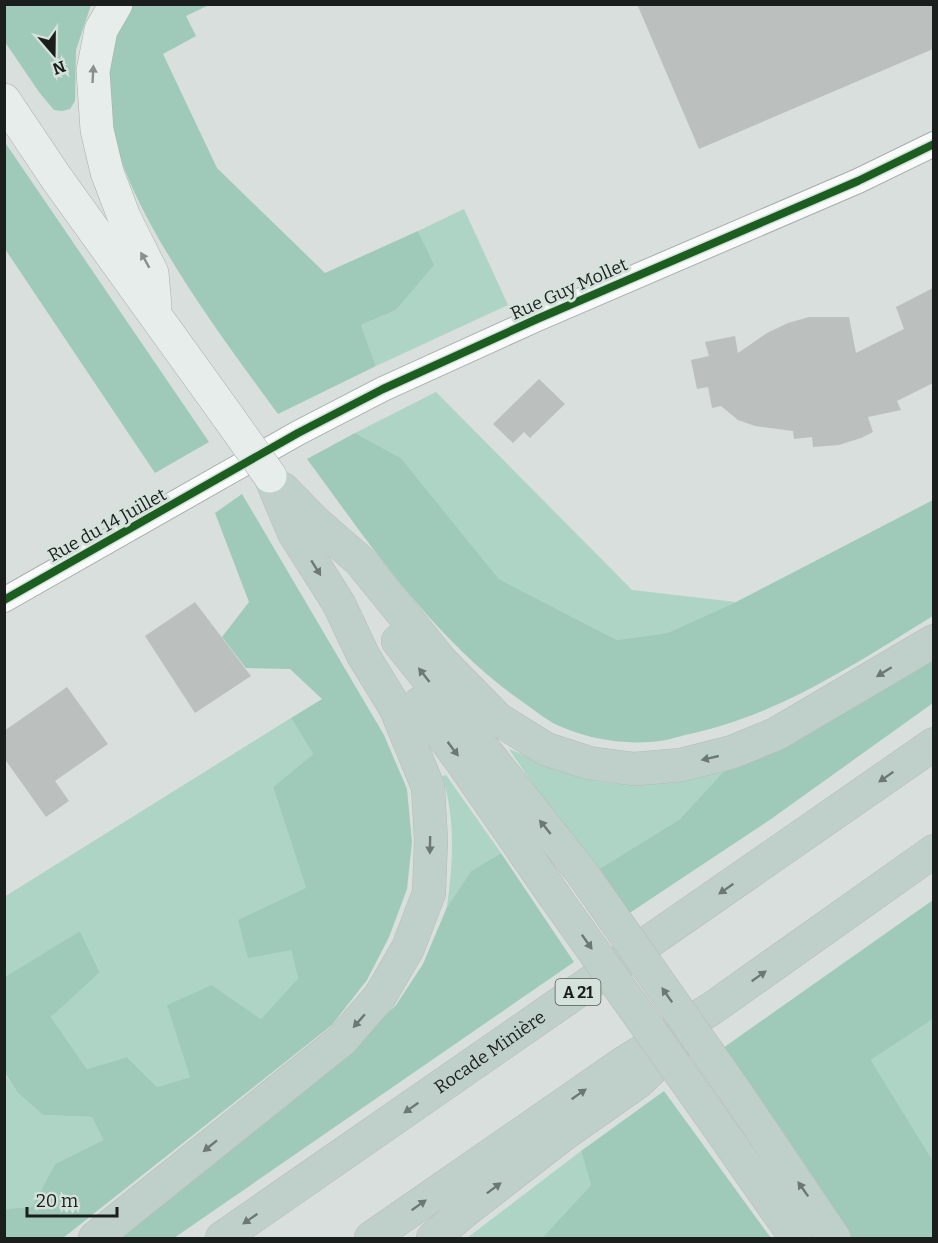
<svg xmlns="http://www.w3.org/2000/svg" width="938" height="1243" viewBox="0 0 938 1243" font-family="Bitter,serif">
<rect width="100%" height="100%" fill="#d8dfdc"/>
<g fill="#aed4c5">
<path d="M464,209l44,96 -132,61 -15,-41 35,-15 37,-45 -15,-34z"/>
<path d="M436,392l196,198 104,12 -69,31 -50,7 -118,-61 -98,-121 -46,-25z"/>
<path d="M291,718l22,36 -40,33 33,101 -15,62 7,28 -37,41 -49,-34 -22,92 -33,10 -30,-30 -40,12 -36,-52 49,-46 -20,-40 -75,47 -1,-81z"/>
<path d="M509,749c30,12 62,28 93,33 40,6 83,-4 121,-10l-43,47 -84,52 -46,-61z"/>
<path d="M446,775l55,78 -30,18 -24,36c6,-43 9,-88 -5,-131z"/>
<path d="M933,1019v142l-62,-101z"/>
<path d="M4,1073l13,19 26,23 49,2 11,23 -48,24 -23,44 -27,1z"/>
<path d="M581,1151l10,34 -49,53h-75z"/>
</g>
<g fill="#9fcaba">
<path d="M4,5h87l-15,45 -1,51 -5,8 -8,2 -8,-1 -15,-18 -34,-50z"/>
<path d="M130,5h79l-23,11 10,20 -33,18 54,114 108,105 93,-42 16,34 -38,45 -35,15 15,41 -98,48c-56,-77 -168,-222 -171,-318 0,-34 6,-62 23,-91z"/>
<path d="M4,141l205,301 -54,31 -150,-224z"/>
<path d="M355,433l46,25 98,121 118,61 50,-7 69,-31 197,-102v116c-77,47 -157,101 -248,119 -11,3 -24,7 -36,7 -32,2 -63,-4 -92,-17 -11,-5 -21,-14 -30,-20 -91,-62 -156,-159 -220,-246z"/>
<path d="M242,494l142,241 23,54 5,53 -5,47 -18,48 -22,43 -35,45 -269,213h-58v-29l27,-2 23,-43 48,-24 -11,-23 -49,-2 -26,-23 -12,-19v-96l75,-46 20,41 -49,45 36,52 40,-12 30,30 33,-10 -23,-72 45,-20 49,34 37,-41 -7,-28 -43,8 -10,-38 68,-32 -33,-101 40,-33 -22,-36 31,-19 -32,-30 -44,-1 -24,-31 27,-35 -34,-89z"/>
<path d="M933,656v47l-162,116 -143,95 -32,-43 84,-52 43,-47 54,-22z"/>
<path d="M501,853l73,109 -400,276h-62l232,-182 52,-51 27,-41 24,-57 24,-36z"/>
<path d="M933,900v119l-62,41 62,101v77h-85l-125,-190z"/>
<path d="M664,1091l107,147h-229l49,-53 -10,-34z"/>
</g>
<g fill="#bbc0be">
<path d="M637,4h296v45l-234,100z"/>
<path d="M933,288v95l-36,18 4,9 -33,7 5,15 -12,6 -22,7 -26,2 -1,-10 -18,2 -1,-8 -38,-5 -17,-6 -17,-14 -9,2 -4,-21 -11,2 -6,-29 18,-4 -4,-14 30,-6 3,17 29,-20 21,-10 21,-6h40l7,36 48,-24 -8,-22z"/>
<path d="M539,379l26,25 -35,34 -6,-6 -11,11 -20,-19z"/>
<path d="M195,602l56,74 -56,37 -50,-77z"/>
<path d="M67,687l41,57 -53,37 14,20 -23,16 -42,-59v-27z"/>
</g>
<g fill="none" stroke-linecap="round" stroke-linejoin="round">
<defs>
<path id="street" d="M4,600l294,-167 85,-44 154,-70 321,-138 76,-37"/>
<g id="secondary">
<path d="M116,4l-15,26 -8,41 4,59 10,42 17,45 28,56 3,33"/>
<path d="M4,100l53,79 172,239"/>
</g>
<g id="highway">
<path d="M283,489l31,32 46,40 82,101 56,57 48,30 43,14 45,6 47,-4 51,-13 44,-18 158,-93"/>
<path d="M398,641l184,232"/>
<path d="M419,704l45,61 89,129"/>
<path d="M737,1094l97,144"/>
<path d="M710,1115l86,123"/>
<path d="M95,1238l247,-198 38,-44 28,-48 21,-55 2,-53 -3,-53 -32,-78 -33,-54 -24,-51 -45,-71 -24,-57"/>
<path id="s1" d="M222,1238l712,-494"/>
<path d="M371,1238l254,-176 86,-53 223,-158"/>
<path d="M433,1238l33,-28 98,-76 74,-52 36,-35"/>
</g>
</defs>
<use href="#street" stroke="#a9aeac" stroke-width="26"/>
<use href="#secondary" stroke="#a9aeac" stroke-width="34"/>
<use href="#highway" stroke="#b6bab8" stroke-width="34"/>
<use href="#street" stroke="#f9fafa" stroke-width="24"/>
<use href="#secondary" stroke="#e7edeb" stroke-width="33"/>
<use href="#highway" stroke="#bfd0cb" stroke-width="33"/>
<defs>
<path id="secondary-bridge" d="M229,418l41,58"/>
<g id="highway-bridge">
<path d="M582,873l155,221"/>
<path d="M553,894l157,221"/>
</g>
</defs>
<use href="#secondary-bridge" stroke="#a9aeac" stroke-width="34" stroke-linecap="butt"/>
<use href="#highway-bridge" stroke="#b6bab8" stroke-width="34" stroke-linecap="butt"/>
<use href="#secondary-bridge" stroke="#e7edeb" stroke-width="33"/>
<use href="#highway-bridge" stroke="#bfd0cb" stroke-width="33"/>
<defs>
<path id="cycleway" d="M4,600l294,-167 85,-44 154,-70 321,-138 76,-37"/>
</defs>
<use href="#cycleway" stroke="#d5e2dc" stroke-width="11"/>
<use href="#cycleway" stroke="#1b5e20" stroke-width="8"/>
</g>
<defs><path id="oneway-solid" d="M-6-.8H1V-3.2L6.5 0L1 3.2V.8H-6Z" transform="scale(1.5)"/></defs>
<g fill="#8b908e">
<use href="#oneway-solid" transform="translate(93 74) rotate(-87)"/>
<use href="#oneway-solid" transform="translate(145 260) rotate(-119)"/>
</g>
<g fill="#6c7874">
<use href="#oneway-solid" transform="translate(316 568) rotate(58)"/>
<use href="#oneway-solid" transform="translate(884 672) rotate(148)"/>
<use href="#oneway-solid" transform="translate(424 675) rotate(-128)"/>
<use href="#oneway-solid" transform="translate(453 749) rotate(53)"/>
<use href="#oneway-solid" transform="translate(710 758) rotate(167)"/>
<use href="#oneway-solid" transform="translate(886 777) rotate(145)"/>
<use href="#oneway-solid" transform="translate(545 827) rotate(-129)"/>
<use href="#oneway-solid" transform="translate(430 845) rotate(91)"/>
<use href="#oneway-solid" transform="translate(726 889) rotate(145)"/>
<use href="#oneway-solid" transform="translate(587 942) rotate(55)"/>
<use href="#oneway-solid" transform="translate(759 976) rotate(-35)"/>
<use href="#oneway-solid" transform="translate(667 995) rotate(-125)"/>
<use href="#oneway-solid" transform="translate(359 1021) rotate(131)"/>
<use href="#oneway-solid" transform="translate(579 1094) rotate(-35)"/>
<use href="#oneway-solid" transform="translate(411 1108) rotate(145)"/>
<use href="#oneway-solid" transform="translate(210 1146) rotate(141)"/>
<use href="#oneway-solid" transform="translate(494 1188) rotate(-37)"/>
<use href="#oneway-solid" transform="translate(803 1189) rotate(-125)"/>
<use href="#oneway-solid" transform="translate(419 1205) rotate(-35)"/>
<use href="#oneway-solid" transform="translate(250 1219) rotate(145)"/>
</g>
<g text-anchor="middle" stroke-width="6" stroke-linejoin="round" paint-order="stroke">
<rect fill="#d5e2dc" stroke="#525a56" stroke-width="1.5" x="555.5" y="979" width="45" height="26" rx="4.5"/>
<g font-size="16" font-weight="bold" fill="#1a1f1d">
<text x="578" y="998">A 21</text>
</g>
<g font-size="18" fill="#1a1f1d" stroke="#d5e2dc">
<text transform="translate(569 289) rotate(-24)" y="6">Rue Guy Mollet</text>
<text transform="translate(107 525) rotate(-29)" y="6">Rue du 14 Juillet</text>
<text dy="6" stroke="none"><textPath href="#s1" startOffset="326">Rocade Minière</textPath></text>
</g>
</g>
<rect width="938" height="1243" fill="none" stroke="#1a1f1d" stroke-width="12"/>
<g transform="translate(54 54) rotate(160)" stroke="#d5e2dc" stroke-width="4.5" paint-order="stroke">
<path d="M0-4.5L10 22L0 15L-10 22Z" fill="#1a1f1d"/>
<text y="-9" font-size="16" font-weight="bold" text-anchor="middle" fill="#1a1f1d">N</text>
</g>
<path d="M27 1207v9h90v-9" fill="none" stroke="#1a1f1d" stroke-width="3"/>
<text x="36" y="1207" font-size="18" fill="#1a1f1d" stroke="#d5e2dc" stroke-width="4.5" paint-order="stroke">20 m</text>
</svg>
